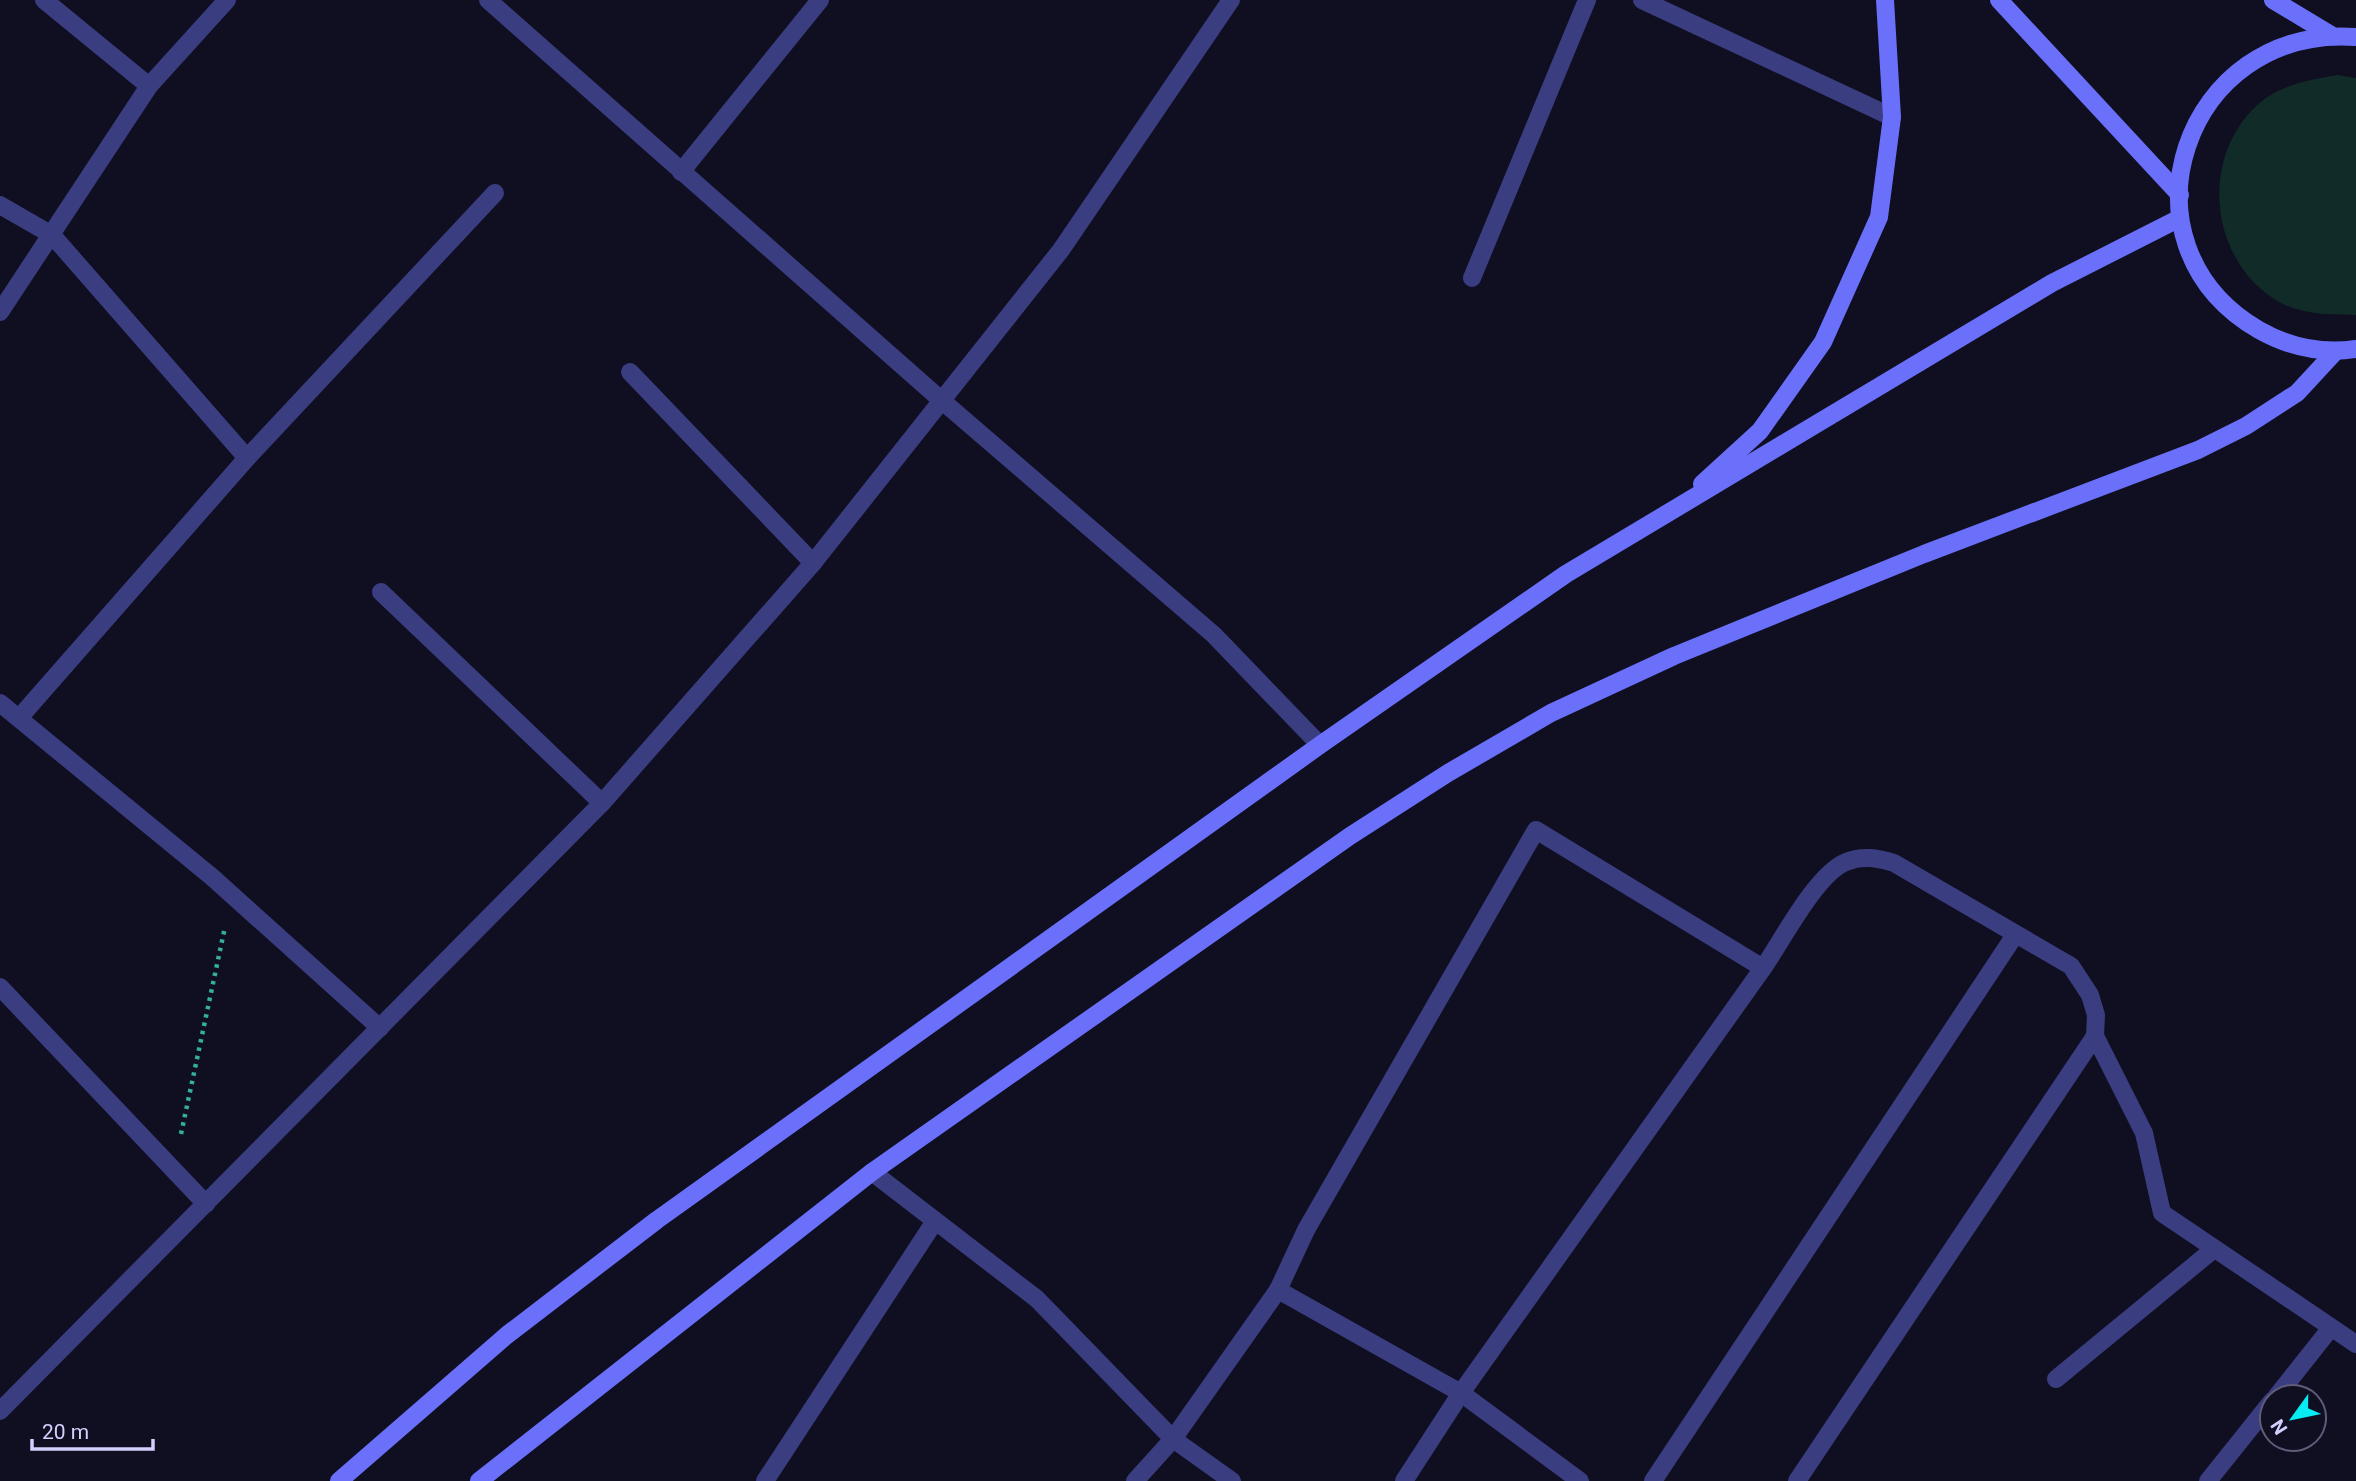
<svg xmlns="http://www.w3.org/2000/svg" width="2356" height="1481" viewBox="0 0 2356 1481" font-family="Roboto,sans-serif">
<rect width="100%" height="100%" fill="#100e21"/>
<path fill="#112b28" d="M2337,75l19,3v237c-25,0 -50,0 -73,-11 -75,-39 -86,-150 -21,-203 22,-17 48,-21 75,-26z"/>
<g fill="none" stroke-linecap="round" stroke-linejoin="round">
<path stroke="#32af9f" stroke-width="4.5" stroke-dasharray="3.5 5" stroke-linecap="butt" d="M181,1134l44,-207"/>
<g stroke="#3a3d7f" stroke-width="18">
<path d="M630,372l183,191"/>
<path d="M1763,968c19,-27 53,-94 83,-106 16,-7 32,-4 48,1l177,103 19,29 6,20 -1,21"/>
<path d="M2056,1379l158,-130"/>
<path d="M1653,1481l362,-546"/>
</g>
<g stroke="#3a3d7f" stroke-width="18">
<path d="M44,0l105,86"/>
<path d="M488,0l452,399 274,236 106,110"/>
<path d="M1642,0l250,117"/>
<path d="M681,172l139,-172"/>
<path d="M0,205l52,30 195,223"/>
<path d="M1472,278l115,-278"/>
<path d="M0,312l149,-226 78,-86"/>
<path d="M381,592l221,211"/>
<path d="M0,703l212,174 168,151"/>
<path d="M19,718l228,-260 248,-265"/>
<path d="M0,987l206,217"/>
<path d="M872,1172l165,127 136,140 59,42"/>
<path d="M1278,1290l183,103 119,88"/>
<path d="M2276,1397l54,-68"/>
<path d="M0,1411l602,-608 211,-240 248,-313 170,-250"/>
<path d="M765,1481l170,-260"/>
<path d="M1135,1481l38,-42 105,-149 28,-60 230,-400 227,138 -302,425 -57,88"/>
<path d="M1797,1481l298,-445 49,97 18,80 194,131"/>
<path d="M2208,1481l64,-80"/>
</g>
<g stroke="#6a70fa" stroke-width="18">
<path d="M1999,0l181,195"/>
<path d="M2273,0l58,35"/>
<path d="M2356,37c-172,-13 -246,207 -97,293 30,17 63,24 97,19"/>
<path d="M1702,484l58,-53 63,-89 56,-125 13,-100 -7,-117"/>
<path d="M339,1481l168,-146 150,-115 663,-475 246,-171 486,-291 128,-65"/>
<path d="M479,1481l393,-309 478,-336 98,-63 103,-60 123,-57 250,-102 274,-104 48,-24 51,-33 38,-41"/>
</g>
</g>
<g transform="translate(2293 1418) rotate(237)"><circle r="33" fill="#100e21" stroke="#5e5c79" stroke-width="2"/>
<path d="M0-5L12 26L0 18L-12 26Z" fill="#07ebf2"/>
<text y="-10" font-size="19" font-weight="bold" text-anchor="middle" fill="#d2d0fe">N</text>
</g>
<path d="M32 1439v10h121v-10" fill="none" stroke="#d2d0fe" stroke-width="3.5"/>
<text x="42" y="1439" font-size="21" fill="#d2d0fe" stroke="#100e21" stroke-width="5" paint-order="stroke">20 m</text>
</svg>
